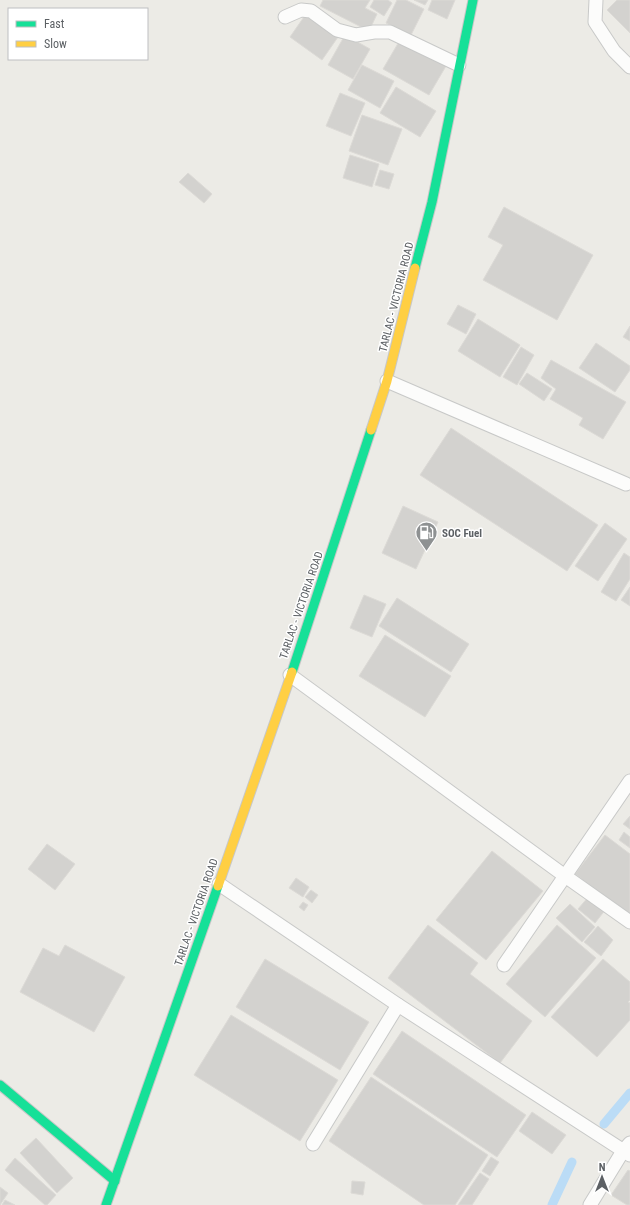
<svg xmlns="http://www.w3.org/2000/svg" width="630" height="1205" viewBox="0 0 630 1205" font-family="'Roboto Condensed',sans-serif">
<rect width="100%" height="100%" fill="#ecebe6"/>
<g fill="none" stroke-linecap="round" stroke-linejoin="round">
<g stroke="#bbdcf6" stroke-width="9">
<path d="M604,1124l26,-31"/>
<path d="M552,1205l20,-43"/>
</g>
</g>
<g fill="#d3d2cf" stroke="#dcdad6">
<path d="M323,0h47l-5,8 12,6 -8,17 -49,-25z"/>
<path d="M374,0h14l4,3 -8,13 -14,-9z"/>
<path d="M397,0h9l18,9 -13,26 -25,-12z"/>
<path d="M414,0h14l-3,5z"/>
<path d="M432,0h23l-8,19 -19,-9z"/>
<path d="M617,0h13v33l-23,-23z"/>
<path d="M306,14l32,23 -16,23 -32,-23z"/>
<path d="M345,35l25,14 -17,30 -25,-14z"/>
<path d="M400,40l46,26 -17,29 -46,-26z"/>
<path d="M362,65l32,16 -14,27 -32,-18z"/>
<path d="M396,87l40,24 -16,26 -40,-24z"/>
<path d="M340,93l25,10 -14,33 -25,-10z"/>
<path d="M362,115l40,14 -14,36 -39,-14z"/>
<path d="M350,155l29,9 -7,23 -29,-9z"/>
<path d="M380,170l14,4 -5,15 -14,-4z"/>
<path d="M188,173l24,21 -8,9 -25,-21z"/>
<path d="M504,207l89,48 -36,65 -74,-40 20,-35 -15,-8z"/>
<path d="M458,305l18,9 -10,20 -19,-10z"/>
<path d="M478,319l42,26 -20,32 -42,-26z"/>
<path d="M630,326v15l-7,-4z"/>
<path d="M596,343l34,23v4l-15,22 -36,-24z"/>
<path d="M521,347l13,8 -17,30 -14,-8z"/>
<path d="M551,360l75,42 -23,37 -24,-14 4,-7 -33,-19 6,-10 -15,-11z"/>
<path d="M527,373l25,16 -8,12 -25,-17z"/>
<path d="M451,428l147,97 -31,46 -147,-96z"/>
<path d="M403,506l35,16 -22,47 -34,-16z"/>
<path d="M605,523l22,16 -29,42 -23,-15z"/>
<path d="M624,553l6,4v22l-14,22 -15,-9z"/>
<path d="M630,587v19l-9,-6z"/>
<path d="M364,595l22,9 -14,33 -22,-9z"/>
<path d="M397,598l72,46 -18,28 -72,-46z"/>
<path d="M385,635l66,41 -26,41 -66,-41z"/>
<path d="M630,816v13l-7,-5z"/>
<path d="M624,832l6,5v11l-11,-8z"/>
<path d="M605,835l25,19v62l-55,-42z"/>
<path d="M47,844l28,20 -20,26 -27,-21z"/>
<path d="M492,851l51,40 -57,69 -50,-40z"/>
<path d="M296,878l13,9 -6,10 -14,-9z"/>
<path d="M311,890l7,5 -6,8 -7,-6z"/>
<path d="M590,895l16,14 -11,14 -17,-14z"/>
<path d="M303,902l5,3 -4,6 -5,-4z"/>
<path d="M570,904l25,23 -13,15 -26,-24z"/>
<path d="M428,925l50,38 -8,11 62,47 -32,42 -112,-85z"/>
<path d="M557,925l39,33 -51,59 -39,-33z"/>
<path d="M598,926l15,14 -12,16 -17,-14z"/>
<path d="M65,945l60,32 -31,55 -74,-40 23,-44 16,8z"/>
<path d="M265,959l104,63 -29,48 -104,-63z"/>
<path d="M603,959l27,23v18l-2,2 2,1v17l-33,37 -46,-40z"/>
<path d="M231,1015l107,65 -38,61 -106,-66z"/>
<path d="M402,1031l124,84 -29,42 -124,-83z"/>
<path d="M371,1077l117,78 -33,50h-31l-95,-64z"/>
<path d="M532,1112l34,23 -14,19 -33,-23z"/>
<path d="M36,1138l37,40 -16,15 -37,-40z"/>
<path d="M491,1157l8,5 -9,14 -8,-5z"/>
<path d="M15,1158l41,37 -9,10h-2l-40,-35z"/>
<path d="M628,1170l2,1v34h-3l-16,-10z"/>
<path d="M480,1173l9,6 -17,26h-14z"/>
<path d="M352,1181l13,1 -2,13 -12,-2z"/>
<path d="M0,1187l8,6 -8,12z"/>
<path d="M5,1200l10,5h-13z"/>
</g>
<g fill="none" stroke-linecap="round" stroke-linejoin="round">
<defs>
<g id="lane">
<path d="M596,0l-1,22 19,29 16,16"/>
<path d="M285,17l16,-7 10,1 26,19 19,5 18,-3h16l69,33"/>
<path d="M387,381l239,103"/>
<path d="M290,675l275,201 65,46"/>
<path d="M219,884l179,121 232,150"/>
<path d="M504,965l126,-184"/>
<path d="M313,1144l85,-139"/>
<path d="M590,1205l33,-54 7,-8"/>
</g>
<g id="fast">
<path d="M415,268l17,-66 41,-202"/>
<path d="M292,672l79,-242"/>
<path d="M0,1085l115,96"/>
<path d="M106,1205l112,-319"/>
</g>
<g id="slow">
<path d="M371,430l16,-49 28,-113"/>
<path d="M218,886l74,-214"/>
</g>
</defs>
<use href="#lane" stroke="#c8c9c8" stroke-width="15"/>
<use href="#fast" stroke="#c7c7c7" stroke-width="11"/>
<use href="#slow" stroke="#c7c7c7" stroke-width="11"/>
<use href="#lane" stroke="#fcfcfb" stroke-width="13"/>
<use href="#fast" stroke="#16e098" stroke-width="9"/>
<use href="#slow" stroke="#ffcf43" stroke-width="9"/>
</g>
<defs>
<symbol id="fuel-pin" viewBox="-11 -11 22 30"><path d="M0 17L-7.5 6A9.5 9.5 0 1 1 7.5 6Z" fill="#8e9192" stroke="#fff"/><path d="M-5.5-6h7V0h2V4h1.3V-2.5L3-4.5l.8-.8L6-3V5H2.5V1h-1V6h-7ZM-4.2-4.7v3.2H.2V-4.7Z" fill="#fff"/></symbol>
</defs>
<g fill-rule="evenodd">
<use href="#fuel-pin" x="414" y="520" width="25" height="34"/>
</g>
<g text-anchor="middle" stroke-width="3" stroke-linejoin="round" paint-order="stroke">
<g font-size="11" fill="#5c6064" stroke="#fff">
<text transform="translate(396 297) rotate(-76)" y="4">TARLAC - VICTORIA ROAD</text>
<text transform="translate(301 605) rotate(-71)" y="4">TARLAC - VICTORIA ROAD</text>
<text transform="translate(196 912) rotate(-71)" y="4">TARLAC - VICTORIA ROAD</text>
</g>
<g font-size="11" font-weight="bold" fill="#5c6064" stroke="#fff" text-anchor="start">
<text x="442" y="537">SOC Fuel</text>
</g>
</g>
<rect x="8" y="8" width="140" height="52" fill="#ffffff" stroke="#bebfc1"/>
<rect x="16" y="21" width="20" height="6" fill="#16e098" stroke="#bebfc1"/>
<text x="44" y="28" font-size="12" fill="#5c6064">Fast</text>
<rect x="16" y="41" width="20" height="6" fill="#ffcf43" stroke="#bebfc1"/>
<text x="44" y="48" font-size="12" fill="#5c6064">Slow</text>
<g transform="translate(602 1177)" stroke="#ffffff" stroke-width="3" paint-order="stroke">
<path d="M0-3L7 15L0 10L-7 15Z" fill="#5c6064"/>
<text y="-6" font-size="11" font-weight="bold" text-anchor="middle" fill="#5c6064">N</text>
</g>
</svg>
